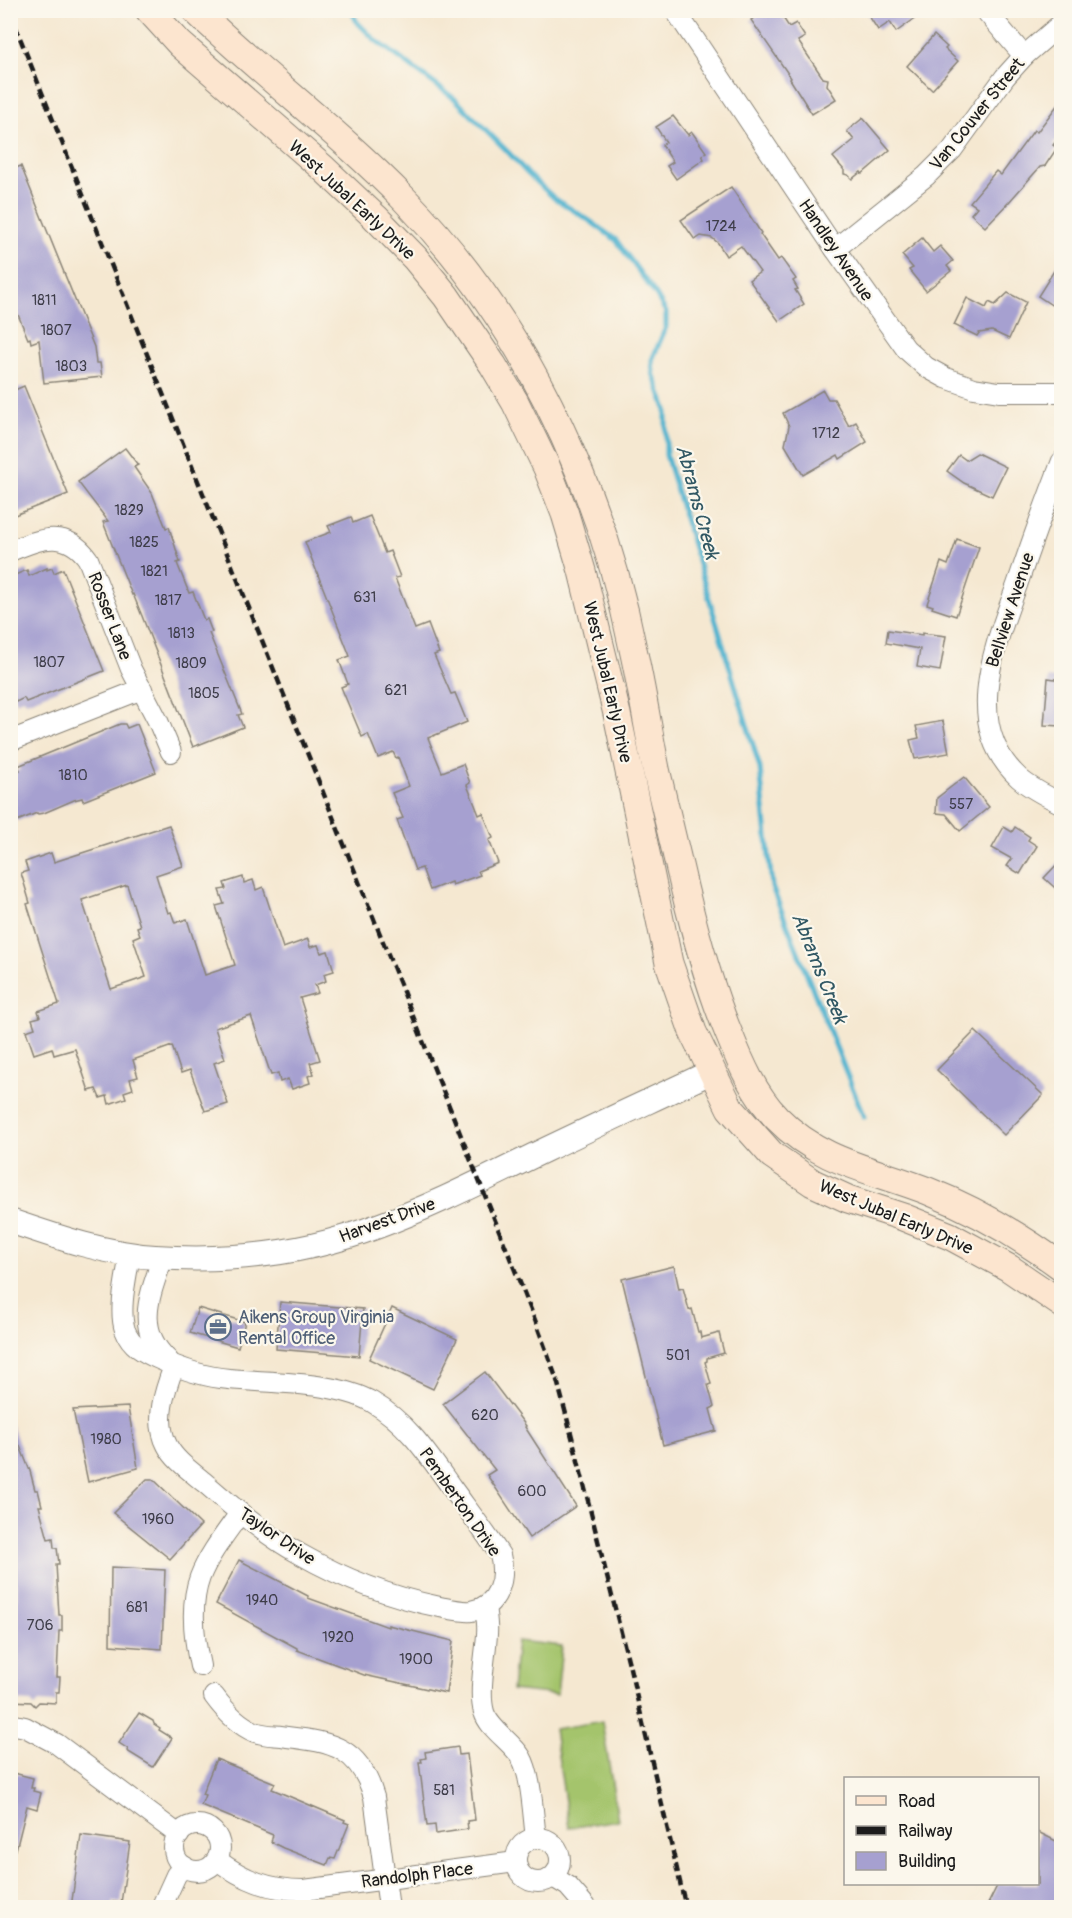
<svg xmlns="http://www.w3.org/2000/svg" width="1072" height="1918" viewBox="0 0 1072 1918" font-family="Pangolin,sans-serif">
<rect width="100%" height="100%" fill="#fbf7ec"/>
<filter id="ink" filterUnits="userSpaceOnUse"><feTurbulence type="fractalNoise" baseFrequency=".0167" numOctaves="2"/><feDisplacementMap in="SourceGraphic" scale="12" xChannelSelector="R" yChannelSelector="G"/><feConvolveMatrix kernelMatrix="1 2 1 2 8 2 1 2 1" color-interpolation-filters="sRGB"/></filter>
<filter id="wash" filterUnits="userSpaceOnUse"><feTurbulence type="fractalNoise" baseFrequency=".008" numOctaves="4" result="noise"/><feDisplacementMap in="SourceGraphic" scale="24" xChannelSelector="R" yChannelSelector="G"/><feGaussianBlur stdDeviation="1.35" result="paint"/><feColorMatrix in="noise" values="0 0 0 0 0 0 0 0 0 0 0 0 0 0 0 0 0 1.4 0 .05"/><feComposite in="paint" operator="in"/></filter>
<g filter="url(#wash)">
<rect width="100%" height="100%" fill="#f5e8d1"/>
<g fill="#a4c46c" stroke="#607044" stroke-width="1.5">
<path d="M517,1641l45,5 -5,49 -45,-5z"/>
<path d="M602,1721l16,99 -49,8 -15,-99z"/>
</g>
<g fill="none" stroke-linecap="round" stroke-linejoin="round">
<path stroke="#50b3cf" stroke-width="5" d="M351,10l6,12 17,17 81,60 54,54 19,21 26,24 36,23 26,19 40,55 10,17v15l-14,33 1,13 13,36v46l94,313 12,119 92,230"/>
</g>
<g id="blocks">
<g fill="#a6a0d0" fill-rule="evenodd">
<path d="M766,10h12l11,17 7,-4 9,14 -7,4 25,37 5,1 -1,6 9,14 -24,15 -22,-35 1,-1 -40,-58z"/>
<path d="M865,10h62l-31,22 -6,-10 -12,8z"/>
<path d="M934,35l13,12 -2,2 13,12 -26,29 -25,-24z"/>
<path d="M1062,99v35l-9,11 4,3 -12,18 -5,1 -31,35 -24,25 -14,-13 6,-7 -7,-5 26,-31 5,4 33,-45 3,2z"/>
<path d="M673,116l15,19 4,-3 14,20 -4,3 2,4 -28,20 -9,-13 6,-4 -11,-17 4,-3 -10,-15z"/>
<path d="M863,118l27,32 -28,24 -1,-2 -9,7 -4,-4 -4,-1v-4l-11,-13 21,-17 -7,-9z"/>
<path d="M21,166l73,181 2,16h4l2,14 -58,6 -5,-43 -8,3 -1,-5 -2,1 -18,-44v-125z"/>
<path d="M731,187l30,46 -1,1 18,26 3,-2 15,21 -3,2 5,8 -3,1 9,14 -25,17 -30,-41 11,-8 -19,-26 -15,10 -8,-13 -6,-5 -11,-2 -6,4 -14,-20z"/>
<path d="M922,238l11,14 7,-6 13,15 -6,5 4,5 -25,20 -17,-21 4,-2 -11,-13z"/>
<path d="M1062,258v49l-7,-4 -2,3 -15,-10z"/>
<path d="M1008,293l18,9 -17,37 -17,-8 -13,2 -2,3 -23,-11 13,-27 19,10 3,-6 6,3z"/>
<path d="M24,386l44,108 -58,23v-125z"/>
<path d="M823,390l5,9h6l15,27 7,-4 11,20 -27,17 -2,-4 -35,20 -18,-30 4,-19 -6,-13z"/>
<path d="M125,448l13,17 -4,2 18,26 14,35 3,-1 11,35 -3,1 12,30 4,-1 11,28 3,-1 5,13 -3,1 33,81 -4,1 5,12 -50,20 -51,-131 -9,-22 -1,1 -29,-73 5,-1 -30,-39z"/>
<path d="M977,453l29,14 -14,29 -28,-13 -17,-12 12,-16 7,5z"/>
<path d="M370,516l15,37 5,-2 10,26 -5,1 20,51 13,-5 11,29 -5,2 17,39 4,-1 12,29 -39,16 14,34 21,-8 7,19 -3,2 12,30 4,-2 10,25 -4,2 9,23 -20,8 2,4 -28,10 -1,-3 -21,8 -8,-22 -7,2 -18,-50 6,-2 -11,-25 17,-7 -11,-29 -2,1 -3,-6 -15,6 -10,-24 -6,3 -21,-50 7,-3 -9,-24 11,-4 -45,-114 26,-10 -3,-6 23,-9 2,6z"/>
<path d="M957,539l22,8 -23,69 -24,-8 1,-2 -6,-2 14,-42 7,3z"/>
<path d="M47,568v2l5,-2 2,5 9,-4 41,102 -78,31 -2,-4 -8,4 -6,-13v-112l17,-7 2,6z"/>
<path d="M888,630l34,5v-2l24,3 -6,35 -23,-4 3,-18 -34,-6z"/>
<path d="M1048,678l14,2v46l-18,-1z"/>
<path d="M943,721l6,32 -34,6 -5,-19 9,-2 -3,-12z"/>
<path d="M120,724h5l2,4 10,-4 19,48 -73,29 -1,-3 -8,2 -30,13 -6,1 -1,-1 -20,8 -1,-4 -6,3v-46l10,-4 -2,-4z"/>
<path d="M964,777l25,30 -29,24 -14,-17 -10,-1 1,-15z"/>
<path d="M169,825l14,41 -27,9 12,38 3,-1 4,11 12,-4 18,56 30,-10 -19,-59 8,-2 -5,-14 7,-1 -2,-6 19,-6 1,6 9,-3 3,10 7,-3 20,61 25,-9 2,8 8,-2 3,8 7,-2 6,20 -10,3 2,7 -11,4 3,8 -18,5 20,62 -10,3 4,11 -6,2 2,7 -18,6 -4,-10 -8,3 -2,-9 -7,2 -20,-59 -36,12 10,31 -11,4 14,41 -23,7 -15,-41 -9,3 -9,-27 -39,14 5,17 -8,2 3,10 -9,3 2,6 -17,6 -2,-8 -7,2 -4,-9 -7,2 -14,-42 -21,6 -2,-7 -18,6 -8,-23 9,-3 -3,-9 8,-2 -2,-6 21,-7 -32,-100 3,-1 -9,-30 7,-2 -3,-9 26,-9 3,9zM127,885l13,41 -3,1 3,8 -7,3 13,39 -35,12 -29,-89z"/>
<path d="M1004,827l8,5 3,-5 15,10 -2,3 9,6 -17,28 -13,-8 5,-7 -20,-11z"/>
<path d="M1062,859v35l-18,-16z"/>
<path d="M975,1031l68,64 -39,40 -67,-65z"/>
<path d="M674,1266l5,23 4,-1 6,22 3,-1 6,23h2l1,6 18,-5 5,20 -17,5v3l-2,1 6,22 -3,1 6,22 -4,2 6,22 -53,14 -41,-166z"/>
<path d="M280,1302l83,7 -4,47 -83,-7z"/>
<path d="M198,1308l47,14 -7,25 -48,-14z"/>
<path d="M392,1308l65,31 -24,50 -64,-30z"/>
<path d="M485,1372l41,54 -1,1 51,79 -47,32 -42,-63 8,-5 -52,-66z"/>
<path d="M128,1407l10,61 -50,14 -15,-72z"/>
<path d="M11,1424l19,47 5,19h3l4,16h-3l9,33 5,-1 1,10h3l2,16h-3l3,51h3v16h-3l-2,46h3l-1,15h-3v11l-17,-1 -4,4 -4,-4 -18,-1 1,-23h-3l1,-19 4,1 1,-77h-3l-4,-21z"/>
<path d="M147,1479h6l48,46 -31,34 -57,-46z"/>
<path d="M239,1560l69,36v2l80,29v-2l65,16 -7,52 -82,-18 -67,-25v-2l-81,-44z"/>
<path d="M111,1567l54,3 -3,79 -52,-4z"/>
<path d="M139,1713l14,8 1,3 6,4 -1,2 13,8 -19,29 -26,-16 1,-2 -9,-6z"/>
<path d="M458,1747l1,8 8,-1 8,66 -8,1 1,8 -32,5 -1,-9 -8,1 -8,-64h3l-1,-3 5,-1 -1,-6z"/>
<path d="M216,1759l59,24 -3,6 73,31 -1,2 5,2 -14,35 -5,-1 -3,7 -44,-17 -12,-6 2,-7 -72,-30 4,-10 -3,-1z"/>
<path d="M10,1772l23,6 -2,10h3l-1,3 8,2 -4,16 -10,-3 -11,44 -6,-1z"/>
<path d="M1038,1832l24,12v64h-76l12,-24h40z"/>
<path d="M81,1835l49,7 -9,61 -8,-1v6h-42z"/>
</g>
</g>
</g>
<g filter="url(#ink)">
<use href="#blocks" fill-opacity="0" stroke="#888276" stroke-width="1.5"/>
<g fill="none" stroke-linecap="round" stroke-linejoin="round">
<defs>
<g id="minor">
<path d="M675,10l160,239 71,100 20,18 20,11 28,10 25,4h63"/>
<path d="M985,10l39,46"/>
<path d="M835,249l91,-73 26,-26 53,-73 19,-21 38,-33"/>
<path d="M1062,461c-16,41 -31,83 -45,124 -22,61 -56,140 2,193 12,11 28,18 43,26"/>
<path d="M10,551c30,-12 56,-23 78,8l43,110 27,52 13,31"/>
<path d="M10,741l132,-52"/>
<path d="M130,1254c-3,21 -12,55 -5,76 6,16 20,23 34,29 22,10 46,18 70,20 42,4 106,2 143,23 36,21 57,54 80,86 16,22 33,44 48,67 6,23 -1,52 -29,56 -10,1 -21,-2 -31,-4 -50,-10 -96,-28 -140,-53 -35,-19 -65,-45 -95,-71 -13,-11 -30,-22 -38,-38 -13,-25 -2,-55 7,-79"/>
<path d="M163,1257c-13,38 -29,72 5,103"/>
<path d="M485,1606c1,9 3,19 2,28 -1,21 -9,58 -3,78 5,17 27,29 37,45 11,19 12,60 15,81"/>
<path d="M200,1666c-6,-27 -10,-62 0,-89 9,-23 26,-44 40,-64"/>
<path d="M214,1696c11,15 24,29 41,36 11,4 22,3 32,5 46,5 73,11 87,60l15,111"/>
<path d="M10,1724l15,3 32,17 122,91"/>
<circle cx="197" cy="1848" r="23"/>
<circle cx="538" cy="1860" r="22"/>
<path d="M217,1860c27,20 52,30 87,30l212,-28"/>
<path d="M553,1877l15,9 19,22"/>
<path d="M161,1908l15,-33 8,-9"/>
</g>
<path id="tertiary" d="M10,1221c47,16 96,33 145,36 75,5 153,-4 223,-31 58,-21 113,-50 169,-77 54,-26 109,-51 164,-77"/>
<g id="secondary">
<path d="M149,10l31,34 144,125 51,48 40,41 31,38 47,69 22,37 32,66 18,46 17,57 35,143 52,249 24,69 37,76 42,47 41,28 35,16 55,18 47,19 59,32 53,36"/>
<path d="M195,10c68,65 144,122 210,190 76,78 133,171 174,271 24,57 42,118 54,178 9,40 15,80 23,120 9,39 19,78 28,118 12,50 25,99 45,147 12,30 25,60 48,84 44,45 95,51 151,73 48,19 92,45 134,76"/>
</g>
</defs>
<use href="#minor" stroke="#888276" stroke-width="22"/>
<use href="#tertiary" stroke="#888276" stroke-width="26"/>
<use href="#secondary" stroke="#888276" stroke-width="29"/>
<use href="#minor" stroke="#fff" stroke-width="20"/>
<use href="#tertiary" stroke="#fff" stroke-width="24"/>
<use href="#secondary" stroke="#fce5cf" stroke-width="27"/>
<path stroke="#1c1c1c" stroke-width="4.5" stroke-dasharray="9 4.5" stroke-linecap="butt" d="M10,13l525,1307 22,60 15,57 58,231 56,240"/>
</g>
</g>
<defs>
<symbol id="office-ring" viewBox="-11 -11 22 22"><circle r="9.5" fill="#fbf7ec" stroke="#5c6f8a" stroke-width="1.5"/><path d="M-6-3h4V-5.5h4V-3h4V5H-6ZM-1-4.5V-3h2v-1.5ZM-6 0V1H6V0Z" fill="#5c6f8a"/></symbol>
</defs>
<g fill-rule="evenodd">
<use href="#office-ring" x="203" y="1312" width="30" height="30"/>
</g>
<g text-anchor="middle" stroke-width="4.5" stroke-linejoin="round" paint-order="stroke">
<g font-size="15" fill="#3e3d49">
<text x="721" y="231">1724</text>
<text x="44" y="305">1811</text>
<text x="56" y="335">1807</text>
<text x="71" y="371">1803</text>
<text x="826" y="438">1712</text>
<text x="129" y="515">1829</text>
<text x="144" y="547">1825</text>
<text x="154" y="576">1821</text>
<text x="365" y="602">631</text>
<text x="168" y="605">1817</text>
<text x="181" y="638">1813</text>
<text x="49" y="667">1807</text>
<text x="191" y="668">1809</text>
<text x="396" y="695">621</text>
<text x="204" y="698">1805</text>
<text x="73" y="780">1810</text>
<text x="961" y="809">557</text>
<text x="678" y="1360">501</text>
<text x="485" y="1420">620</text>
<text x="106" y="1444">1980</text>
<text x="532" y="1496">600</text>
<text x="158" y="1524">1960</text>
<text x="262" y="1605">1940</text>
<text x="137" y="1612">681</text>
<text x="40" y="1630">706</text>
<text x="338" y="1642">1920</text>
<text x="416" y="1664">1900</text>
<text x="444" y="1795">581</text>
</g>
<g font-size="18" fill="#1c1c1c" stroke="#fbf7ec">
<text transform="translate(977 114) rotate(-51)" y="6">Van Couver Street</text>
<text transform="translate(352 200) rotate(43)" y="6">West Jubal Early Drive</text>
<text transform="translate(836 250) rotate(56)" y="6">Handley Avenue</text>
<text transform="translate(1010 610) rotate(-72)" y="6">Bellview Avenue</text>
<text transform="translate(110 616) rotate(69)" y="6">Rosser Lane</text>
<text transform="translate(608 682) rotate(77)" y="6">West Jubal Early Drive</text>
<text transform="translate(896 1217) rotate(23)" y="6">West Jubal Early Drive</text>
<text transform="translate(387 1220) rotate(-20)" y="6">Harvest Drive</text>
<text transform="translate(460 1502) rotate(55)" y="6">Pemberton Drive</text>
<text transform="translate(277 1536) rotate(34)" y="6">Taylor Drive</text>
<text transform="translate(417 1875) rotate(-7)" y="6">Randolph Place</text>
</g>
<g font-size="18" fill="#4e5e75" stroke="#fbf7ec" text-anchor="start">
<text x="238" y="1323">Aikens Group Virginia<tspan x="238" dy="21">Rental Office</tspan></text>
</g>
<g font-size="20" font-style="italic" fill="#315864" stroke="#fbf7ec">
<text transform="translate(698 502) rotate(75)" y="7">Abrams Creek</text>
<text transform="translate(820 968) rotate(68)" y="7">Abrams Creek</text>
</g>
</g>
<rect width="1072" height="1918" fill="none" stroke="#fbf7ec" stroke-width="36"/>
<rect x="844" y="1777" width="195" height="108" fill="#fbf7ec" stroke="#a29f99" stroke-width="1.5"/>
<rect x="856" y="1796" width="30" height="9" fill="#fce5cf" stroke="#a29f99" stroke-width="1.5"/>
<text x="898" y="1807" font-size="18" fill="#1c1c1c">Road</text>
<rect x="856" y="1826" width="30" height="9" fill="#1c1c1c" stroke="#a29f99" stroke-width="1.5"/>
<text x="898" y="1837" font-size="18" fill="#1c1c1c">Railway</text>
<rect x="856" y="1852" width="30" height="18" fill="#a6a0d0" stroke="#a29f99" stroke-width="1.5"/>
<text x="898" y="1867" font-size="18" fill="#1c1c1c">Building</text>
</svg>
